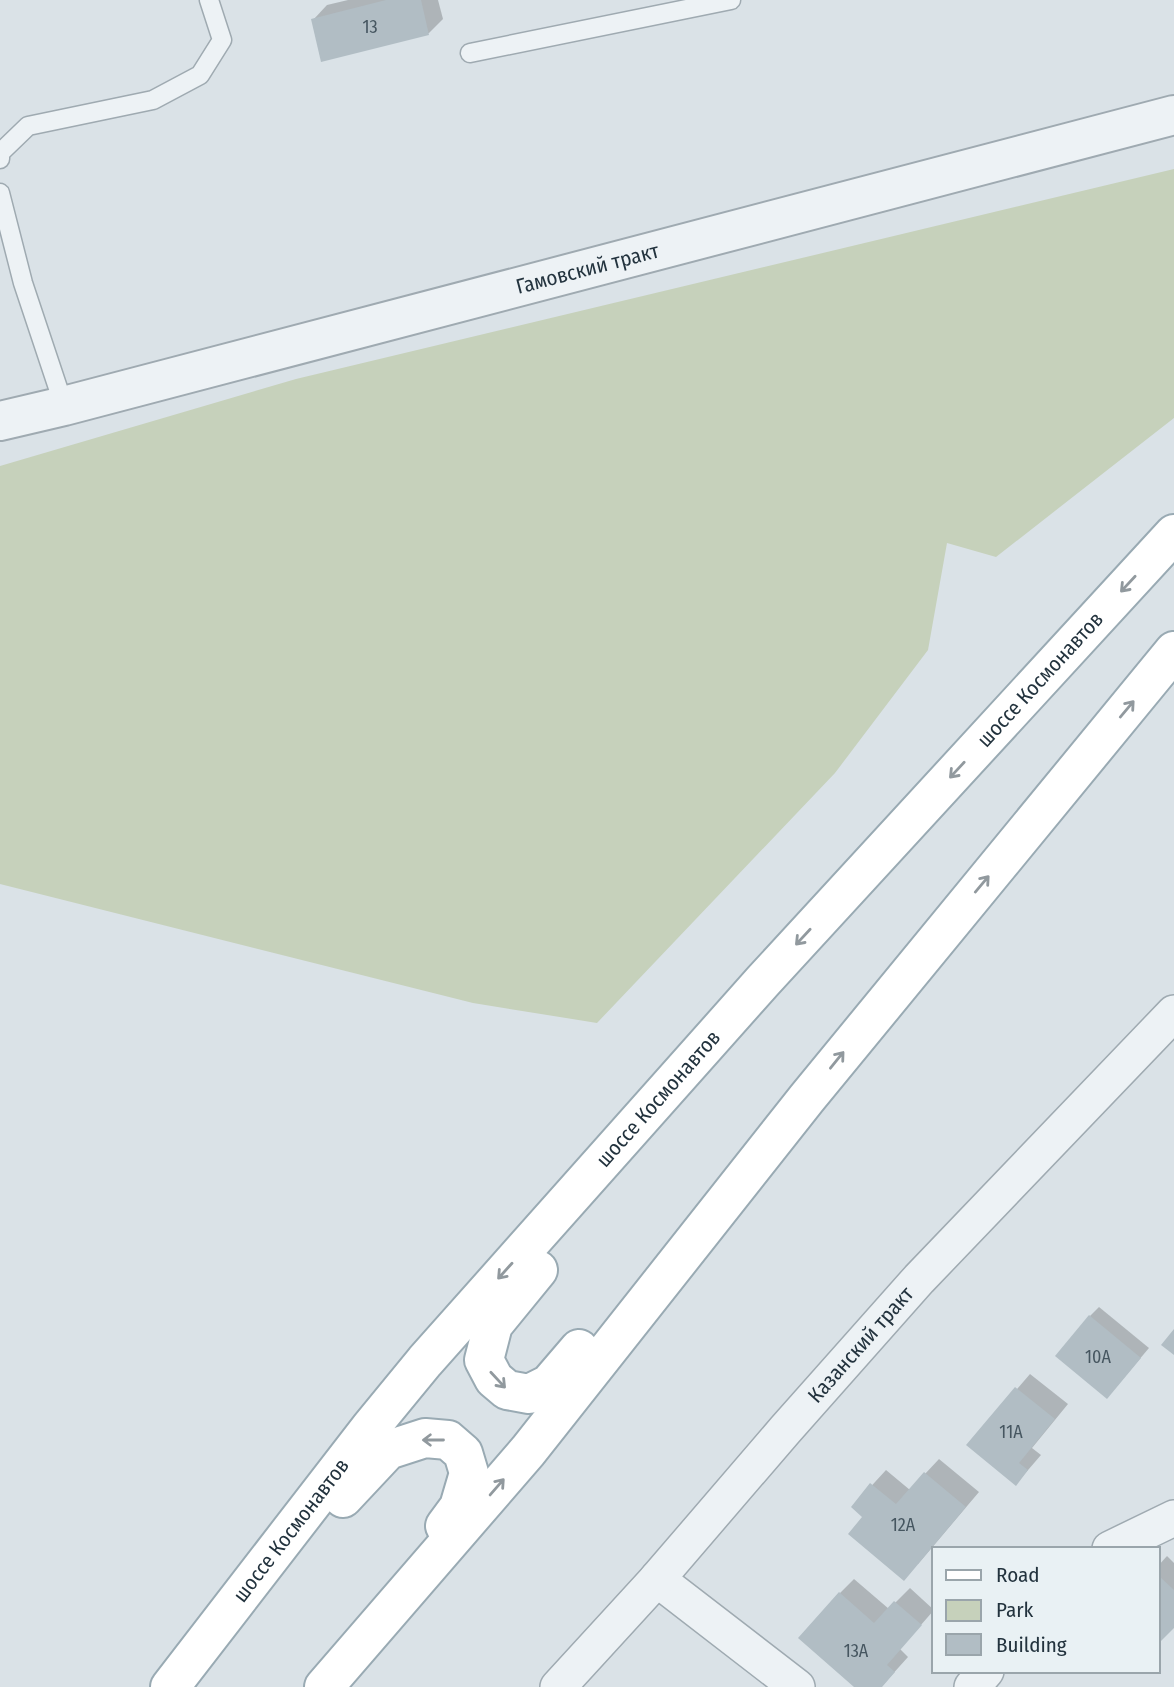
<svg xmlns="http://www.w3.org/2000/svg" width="1174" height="1687" viewBox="0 0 1174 1687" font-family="'Fira Sans Condensed',sans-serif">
<rect width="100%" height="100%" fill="#dae2e7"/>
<path fill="#c6d1bb" d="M1174,169v249l-178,139 -49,-14 -19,107 -93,123 -238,250 -124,-20 -473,-119v-418l296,-87z"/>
<g fill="#0003">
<path d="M348,0h90l5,19 -14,14 -106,26 -10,-39 14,-15z"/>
<path d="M1099,1307l50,41 -33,39 -26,-71z"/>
<path d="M1030,1374l38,30 -36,44 9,7 -25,29 -47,-39z"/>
<path d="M939,1459l40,33 -61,72 -65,-58 33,-36 24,20z"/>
<path d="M1167,1556l7,7v63l-16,16v-76z"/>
<path d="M854,1579l35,30 21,-21 24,22 -34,39 8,8 -27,30h-25l-16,-94z"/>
</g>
<g fill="#b1bdc4">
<path d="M386,0h35l8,35 -108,27 -10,-43z"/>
<path d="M1089,1315l52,43 -34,41 -52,-43z"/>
<path d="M1174,1329v26l-13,-10z"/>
<path d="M1015,1387l40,32 -36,44 9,7 -12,16 -50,-41z"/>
<path d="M924,1472l42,35 -62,74 -56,-47 14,-17 -11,-10 19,-24 26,21z"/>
<path d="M1158,1575l16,15v38l-16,16z"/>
<path d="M839,1592l35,31 20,-22 28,24 -35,40 8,7 -13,15h-28l-56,-49z"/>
</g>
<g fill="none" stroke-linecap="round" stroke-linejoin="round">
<defs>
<g id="service">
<path d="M470,53l261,-53"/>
<path d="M0,159v-6l28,-27 125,-26 47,-25 22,-35 -13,-40"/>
<path d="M0,193l23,90 41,123"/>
</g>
<g id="minor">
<path d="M1110,1549l64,-31"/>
<path d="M657,1579l140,108"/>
<path id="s1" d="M558,1687l99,-108 128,-149 134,-151 255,-266"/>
<path d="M972,1687l14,-16"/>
</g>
<g id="tertiary">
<path id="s2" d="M0,421l64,-15 1110,-291"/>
</g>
<g id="primary">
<path d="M538,1270l-45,55 -9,35 10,19 13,11 22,4 20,-10 30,-35"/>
<path d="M343,1498l45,-48 37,-12 23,2 15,13 6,20 -10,34 -14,19"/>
<path id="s3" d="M170,1687l200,-259 55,-67 338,-380 411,-447"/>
<path d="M324,1687l204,-236 279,-353 367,-447"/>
</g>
</defs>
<use href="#service" stroke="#9faab1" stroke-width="21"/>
<use href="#minor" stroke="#9faab1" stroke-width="38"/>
<use href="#tertiary" stroke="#9faab1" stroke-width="42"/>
<use href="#primary" stroke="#99aab3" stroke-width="42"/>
<use href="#service" stroke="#edf2f5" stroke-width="18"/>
<use href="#minor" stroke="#edf2f5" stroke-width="35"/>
<use href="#tertiary" stroke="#edf2f5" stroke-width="38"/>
<use href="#primary" stroke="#fff" stroke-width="38"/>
</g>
<defs><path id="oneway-shaft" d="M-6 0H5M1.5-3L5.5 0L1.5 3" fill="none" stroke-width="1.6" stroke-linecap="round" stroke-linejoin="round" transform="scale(1.75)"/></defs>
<g stroke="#91999e">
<use href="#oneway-shaft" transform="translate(1128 584) rotate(133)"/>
<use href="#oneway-shaft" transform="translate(1127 709) rotate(-50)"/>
<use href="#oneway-shaft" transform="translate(957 770) rotate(133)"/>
<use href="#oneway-shaft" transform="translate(982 884) rotate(-50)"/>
<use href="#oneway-shaft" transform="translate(803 937) rotate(133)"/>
<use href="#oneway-shaft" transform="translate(837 1060) rotate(-51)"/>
<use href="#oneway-shaft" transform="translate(505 1271) rotate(132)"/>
<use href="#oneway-shaft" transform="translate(498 1380) rotate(47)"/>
<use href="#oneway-shaft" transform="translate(433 1440) rotate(-180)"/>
<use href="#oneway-shaft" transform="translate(497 1487) rotate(-49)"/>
</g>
<g text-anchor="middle" stroke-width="7" stroke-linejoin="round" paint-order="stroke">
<g font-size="18" fill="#465660">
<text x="370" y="33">13</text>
<text x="1098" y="1363">10А</text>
<text x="1011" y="1438">11А</text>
<text x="903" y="1531">12А</text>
<text x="856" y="1657">13А</text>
</g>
<g font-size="21" fill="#23333e" stroke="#e9f1f4">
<text dy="7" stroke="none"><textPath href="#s2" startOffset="607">Гамовский тракт</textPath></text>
<text dy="7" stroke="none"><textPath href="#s3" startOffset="1332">шоссе Космонавтов</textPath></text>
<text dy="7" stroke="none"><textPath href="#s3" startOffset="765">шоссе Космонавтов</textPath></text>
<text dy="7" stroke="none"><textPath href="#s1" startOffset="457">Казанский тракт</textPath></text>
<text dy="7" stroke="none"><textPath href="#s3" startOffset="198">шоссе Космонавтов</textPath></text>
</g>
</g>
<rect x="932" y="1547" width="228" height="126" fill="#e9f1f4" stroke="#9aa5ab" stroke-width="2"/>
<rect x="946" y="1570" width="35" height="10" fill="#ffffff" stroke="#9aa5ab" stroke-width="2"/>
<text x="996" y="1582" font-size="21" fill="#23333e">Road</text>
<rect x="946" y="1600" width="35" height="21" fill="#c6d1bb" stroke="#9aa5ab" stroke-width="2"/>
<text x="996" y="1617" font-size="21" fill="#23333e">Park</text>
<rect x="946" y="1634" width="35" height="21" fill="#b1bdc4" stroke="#9aa5ab" stroke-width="2"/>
<text x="996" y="1652" font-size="21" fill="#23333e">Building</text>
</svg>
